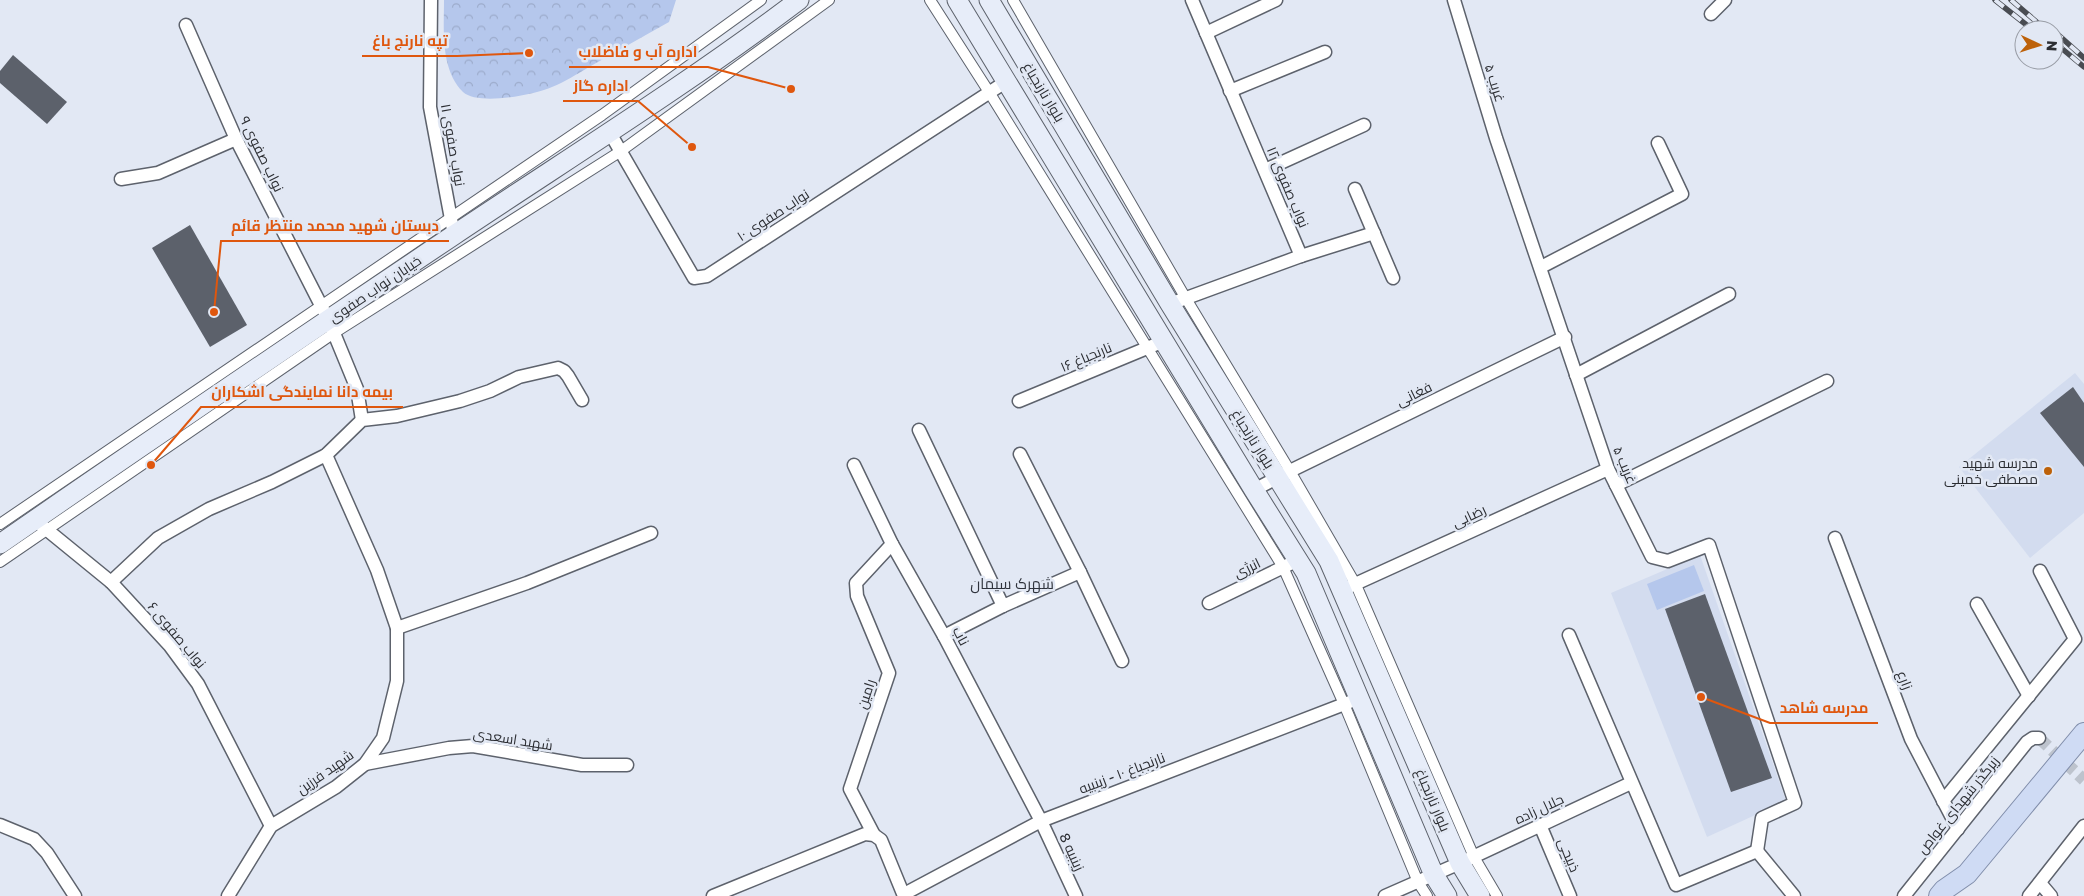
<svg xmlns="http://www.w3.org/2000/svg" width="2084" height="896" viewBox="0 0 2084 896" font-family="'Golos Text',Cairo,sans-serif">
<defs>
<pattern id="park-crowns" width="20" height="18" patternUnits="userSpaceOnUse" patternTransform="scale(1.25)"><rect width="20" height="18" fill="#b5c7ec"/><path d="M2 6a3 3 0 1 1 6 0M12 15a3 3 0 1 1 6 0" fill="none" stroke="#9cabcb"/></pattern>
</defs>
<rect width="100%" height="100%" fill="#e2e8f4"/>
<g fill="#d3dcef">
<path d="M2075,373l9,11v129l-54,45 -71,-91z"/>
<path d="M1700,555l86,246 -79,36 -96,-244z"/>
</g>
<path fill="url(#park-crowns)" d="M444,0h232l-7,22c-27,15 -53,30 -80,45 -12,7 -24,15 -37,20 -18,8 -74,19 -89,5 -23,-23 -19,-63 -19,-92z"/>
<path fill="#b5c7ec" d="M1694,565l10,26 -47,19 -10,-26z"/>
<g fill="#5c616b">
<path d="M13,55l54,47 -20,22 -47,-41v-12z"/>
<path d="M190,225l57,100 -37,22 -58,-99z"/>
<path d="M2073,387l11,16v64l-44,-54z"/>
<path d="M1705,594l67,184 -41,14 -66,-183z"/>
</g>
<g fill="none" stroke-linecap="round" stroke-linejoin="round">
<path stroke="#bdc3cd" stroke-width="12" stroke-dasharray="12 6" stroke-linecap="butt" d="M2039,738l45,42"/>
<defs>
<g id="pedestrian">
<path d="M930,0l59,92 294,475 61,137 74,178 9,14"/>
<path d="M1013,0l172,297 105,174 66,114 118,272 23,39"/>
<path d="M0,524l602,-409 159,-115"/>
<path d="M0,562l334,-229 287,-182 208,-151"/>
</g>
<g id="minor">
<path d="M431,0l-1,107 24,128"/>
<path d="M1454,0l42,138 112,331 44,88 16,4 41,-16 86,258 -33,15 -5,33"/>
<path d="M1711,14l14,-14"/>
<path d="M186,25l50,114 93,182 28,68 5,31"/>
<path d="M1206,33l70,-33"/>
<path d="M1230,91l95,-39"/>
<path d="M610,133l84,145 13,-2 300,-195"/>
<path d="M1265,170l99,-45"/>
<path d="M121,179l37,-6 78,-34"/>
<path d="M1355,189l38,89"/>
<path d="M1301,256l73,-23"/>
<path d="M1541,267l141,-73 -24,-51"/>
<path d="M1170,304l131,-48 -109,-256"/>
<path d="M1576,375l153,-81"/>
<path d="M1019,401l145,-60"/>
<path d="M919,430l84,176"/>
<path d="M1020,454l60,118 42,89"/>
<path d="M854,465l38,79 52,92 97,185 35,75"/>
<path d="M1616,485l211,-104"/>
<path d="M1254,490l36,-19 275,-134"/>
<path d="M35,520l76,62 59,64 28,38 73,142"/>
<path d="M1835,538l76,201 47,90"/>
<path d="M111,582l47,-44 51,-29 63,-27 54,-27 36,-35 35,-4 63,-15 30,-10 29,-14 39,-9 6,3 4,5 14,24"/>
<path d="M1342,590l266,-121"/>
<path d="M1209,603l89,-43"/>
<path d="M1977,604l52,92"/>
<path d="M397,628l130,-45 124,-50"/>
<path d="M1569,635l107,250 81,-34"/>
<path d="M944,636l59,-30 77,-34"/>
<path d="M365,764l84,-16 24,-2 109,19h45"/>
<path d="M1943,801l132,-162 -35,-68"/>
<path d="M0,825l34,14 13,14 28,43"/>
<path d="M1540,825l30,71"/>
<path d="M874,835l-24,-46 39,-116 -32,-77 -1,-13 36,-39"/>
<path d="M1757,851l37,45"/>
<path d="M2040,883l11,13"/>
<path d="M904,894l137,-73 319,-123"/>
<path d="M228,896l43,-70 65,-39 29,-23 18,-26 14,-57v-53l-20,-58 -51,-115"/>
<path d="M713,896l152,-62 9,1 7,5 23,56"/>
<path d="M1385,896l75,-33 171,-80"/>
<path d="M1904,896l123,-154 6,-4h6"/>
<path d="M2029,896l55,-70"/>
</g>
<g id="secondary">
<path d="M957,0l297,490 52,83 128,302 13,21"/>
<path d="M989,0l181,304 159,257 131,302 20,33"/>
<path d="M0,544c150,-104 302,-207 454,-309 115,-77 234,-151 345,-235"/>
</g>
<path id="primary" d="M1939,896l5,-6 23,-16 117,-141"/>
</defs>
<use href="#pedestrian" stroke="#5d626c" stroke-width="12"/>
<use href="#minor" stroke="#5d626c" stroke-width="15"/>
<use href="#secondary" stroke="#5d626c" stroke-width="21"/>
<use href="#primary" stroke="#818eab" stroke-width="22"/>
<use href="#pedestrian" stroke="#fff" stroke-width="10"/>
<use href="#minor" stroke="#fff" stroke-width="12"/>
<use href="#secondary" stroke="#e7edf9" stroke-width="19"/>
<use href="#primary" stroke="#cfdbf4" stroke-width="20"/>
<defs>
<g id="rail">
<path d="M1995,0l38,30"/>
<path d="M2011,0l35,30"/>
<path d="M2054,31l30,27"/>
<path d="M2054,42l30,25"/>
</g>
</defs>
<use href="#rail" stroke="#494c52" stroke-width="5.5"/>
<use href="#rail" stroke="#e2e8f4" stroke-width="4" stroke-dasharray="11" stroke-linecap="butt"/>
</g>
<circle fill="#bd6109" stroke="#e2e8f4" stroke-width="2" cx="2048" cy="471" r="5"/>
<g text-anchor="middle" stroke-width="5" stroke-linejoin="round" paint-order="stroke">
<g font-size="14" fill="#2b2d32" stroke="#e2e8f4">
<text transform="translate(1495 83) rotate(73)" y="5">غریب ۵</text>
<text transform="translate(1044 92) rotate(59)" y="5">بلوار نارنجباغ</text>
<text transform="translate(453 145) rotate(80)" y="5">نواب صفوی ۱۱</text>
<text transform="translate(262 154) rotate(64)" y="5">نواب صفوی ۹</text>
<text transform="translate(1288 187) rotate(67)" y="5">نواب صفوی ۱۲</text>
<text transform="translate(773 215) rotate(-33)" y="5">نواب صفوی ۱۰</text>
<text transform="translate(375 289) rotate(-34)" y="5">خیابان نواب صفوی</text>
<text transform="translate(1086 357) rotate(-23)" y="5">نارنجباغ ۱۶</text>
<text transform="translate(1414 394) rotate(-26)" y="5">فغانی</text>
<text transform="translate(1253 439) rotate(58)" y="5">بلوار نارنجباغ</text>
<text transform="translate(1625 465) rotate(67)" y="5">غریب ۵</text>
<text transform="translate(1469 516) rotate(-25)" y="5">رضایی</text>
<text transform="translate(1247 568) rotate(-26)" y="5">انرژی</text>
<text transform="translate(177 635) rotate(50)" y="5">نواب صفوی ۶</text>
<text transform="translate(961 636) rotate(62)" y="5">ناب</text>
<text transform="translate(1905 680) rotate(69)" y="5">زارع</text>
<text transform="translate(866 694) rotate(-72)" y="5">رامین</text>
<text transform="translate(513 739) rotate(9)" y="5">شهید اسعدی</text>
<text transform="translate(325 772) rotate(-35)" y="5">شهید فرزین</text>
<text transform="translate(1122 773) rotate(-21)" y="5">نارنجباغ ۱۰ - زینبیه</text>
<text transform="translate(1433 800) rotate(67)" y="5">بلوار نارنجباغ</text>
<text transform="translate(1958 805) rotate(-51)" y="5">زیرگذر شهدای غواص</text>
<text transform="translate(1539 809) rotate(-25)" y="5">جلال زاده</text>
<text transform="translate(1072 852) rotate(65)" y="5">زینبیه 8</text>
<text transform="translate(1569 855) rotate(68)" y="5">ذبیحی</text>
</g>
<g font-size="14" fill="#2b2d32" stroke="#e2e8f4" text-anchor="end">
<text x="2038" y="468">مدرسه شهید<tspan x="2038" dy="16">مصطفی خمینی</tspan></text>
</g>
<g font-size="15" fill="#2f333c" stroke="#e2e8f4">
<text x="1012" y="589">شهرک سیمان</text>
</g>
</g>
<path fill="none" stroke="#df570e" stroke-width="2" d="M529 53L457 56H362M791 89L708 67H569M692 147L638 101H563M214 312L221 241H449M151 465L201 407H403M1701 697L1770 723H1878"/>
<g fill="#df570e" stroke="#e2e8f4" stroke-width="2">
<circle cx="529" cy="53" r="5"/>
<circle cx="791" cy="89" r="5"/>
<circle cx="692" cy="147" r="5"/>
<circle cx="214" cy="312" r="5"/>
<circle cx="151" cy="465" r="5"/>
<circle cx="1701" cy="697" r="5"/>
</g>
<g font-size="15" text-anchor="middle" font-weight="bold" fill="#df570e" stroke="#e2e8f4" stroke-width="5" stroke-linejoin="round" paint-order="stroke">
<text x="410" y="46">تپه نارنج باغ</text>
<text x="638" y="57">اداره آب و فاضلاب</text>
<text x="601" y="91">اداره گاز</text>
<text x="335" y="231">دبستان شهید محمد منتظر قائم</text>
<text x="302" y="397">بیمه دانا نمایندگی اشکاران</text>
<text x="1824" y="713">مدرسه شاهد</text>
</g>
<g transform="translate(2039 45) rotate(94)"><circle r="24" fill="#e2e8f4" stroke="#999da6"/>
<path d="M0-4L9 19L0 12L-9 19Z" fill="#bd6109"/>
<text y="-8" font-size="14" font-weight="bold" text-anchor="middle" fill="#2b2d32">N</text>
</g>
</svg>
